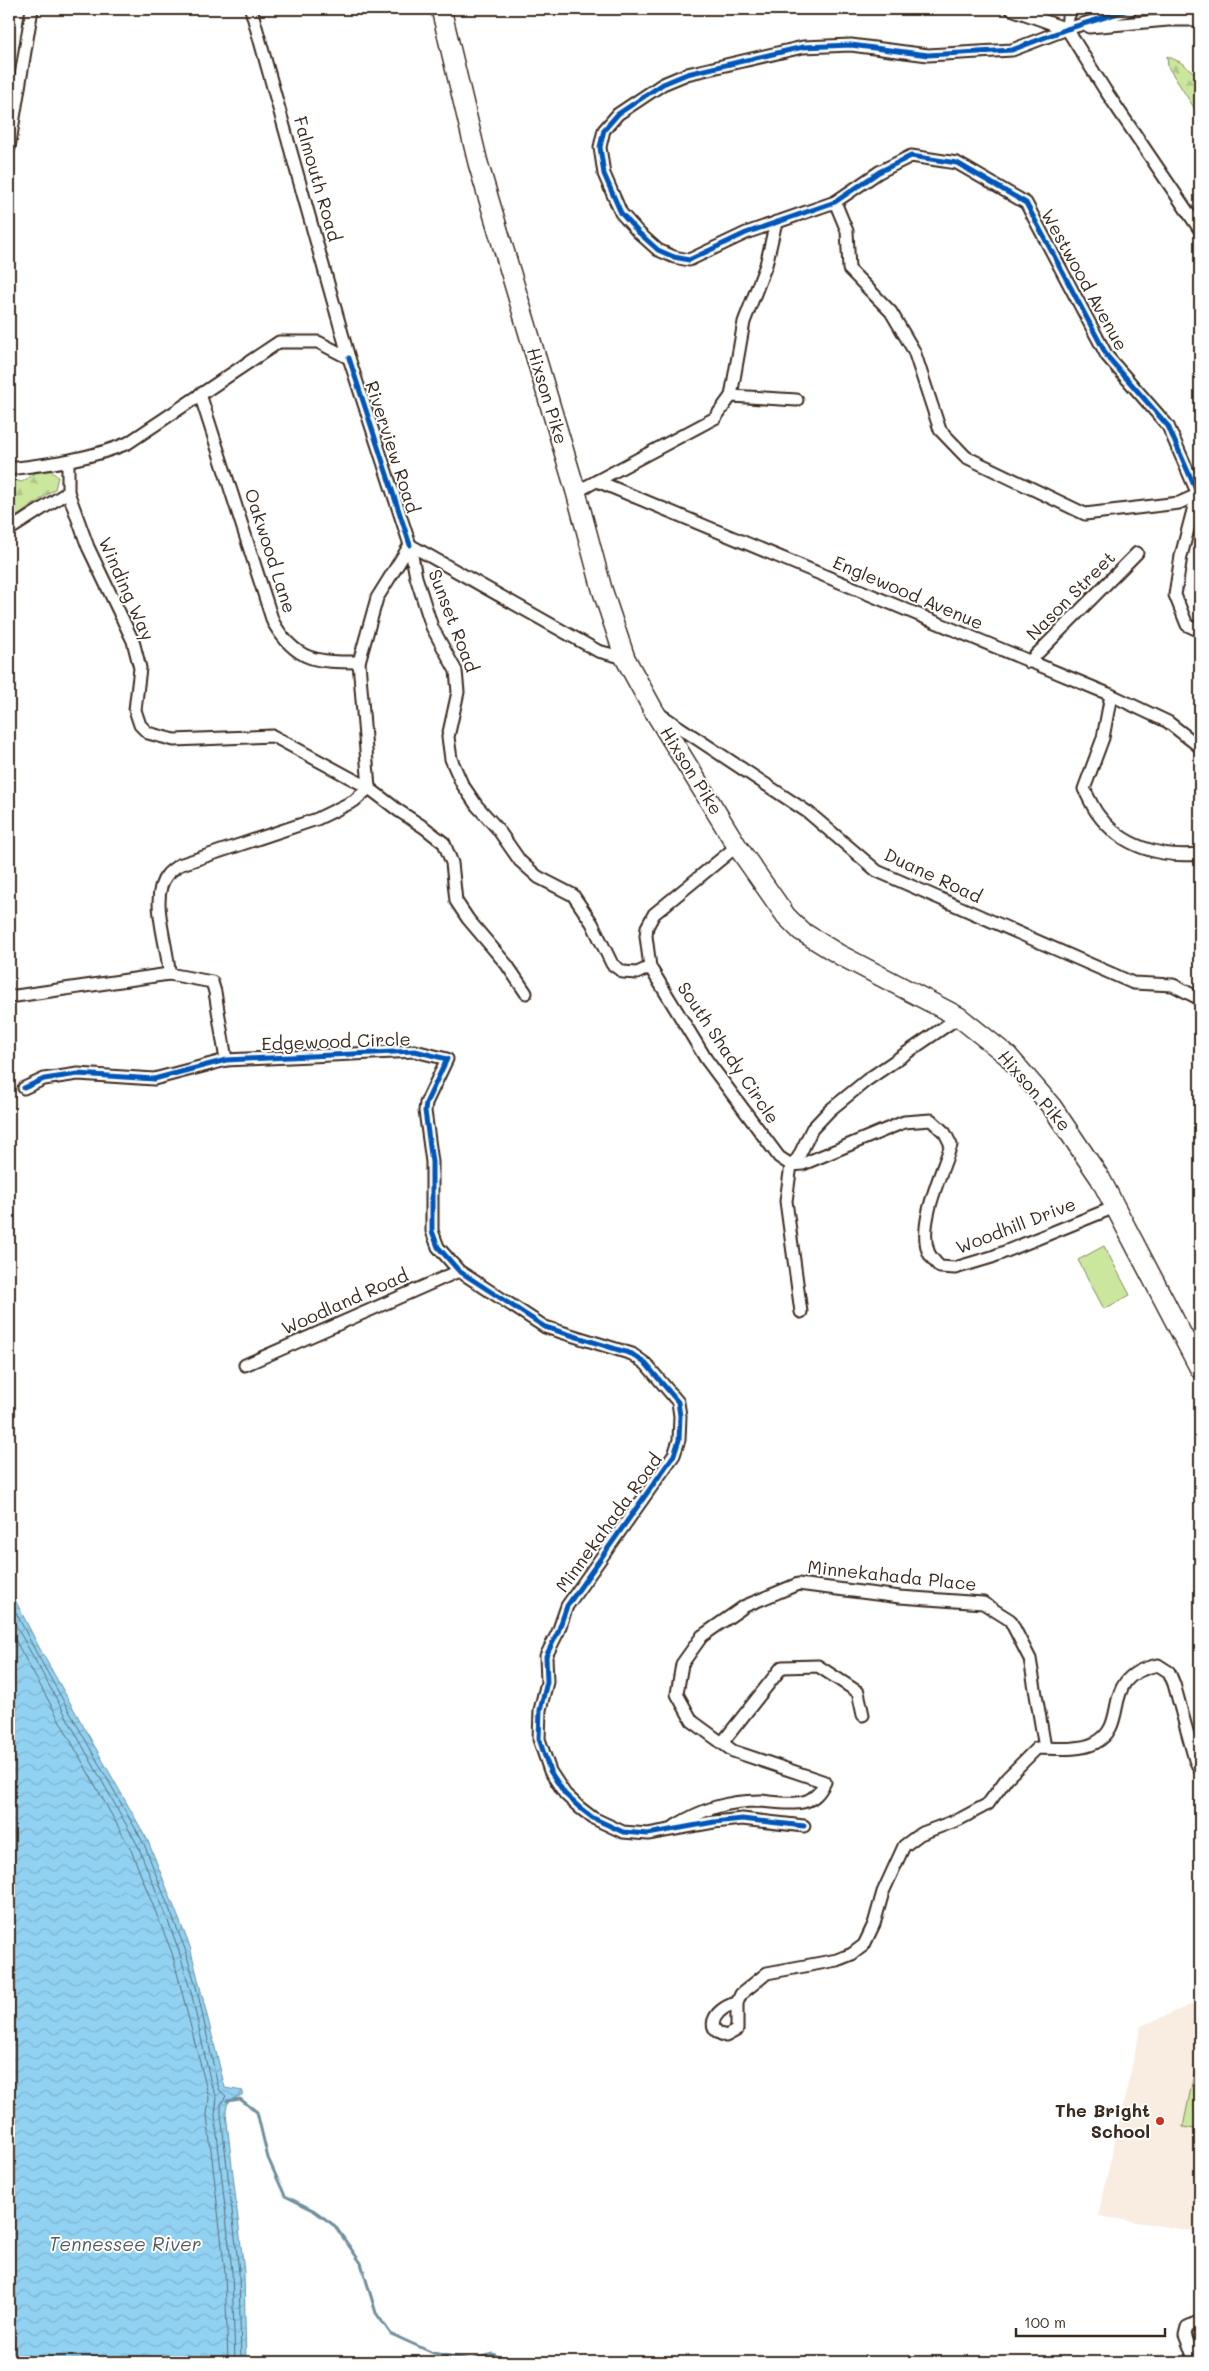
<svg xmlns="http://www.w3.org/2000/svg" width="1209" height="2371" viewBox="0 0 1209 2371" font-family="Mali,sans-serif">
<defs>
<pattern id="forest-firs" width="22" height="20" patternUnits="userSpaceOnUse" patternTransform="scale(1.25)"><rect width="22" height="20" fill="#cbe79d"/><path d="M5 1l3.5 6h-7zM16 11l3.5 6h-7z" fill="#afc687"/></pattern>
<pattern id="water-waves" width="16" height="10" patternUnits="userSpaceOnUse" patternTransform="scale(1.25)"><rect width="16" height="10" fill="#91d2f2"/><path d="M0 5q4-4 8 0t8 0" fill="none" stroke="#7eb4cf"/></pattern>
</defs>
<rect width="100%" height="100%" fill="#fff"/>
<filter id="ink" filterUnits="userSpaceOnUse"><feTurbulence type="fractalNoise" baseFrequency=".02" numOctaves="2"/><feDisplacementMap in="SourceGraphic" scale="10" xChannelSelector="R" yChannelSelector="G"/><feConvolveMatrix kernelMatrix="1 2 1 2 8 2 1 2 1" color-interpolation-filters="sRGB"/></filter>
<g filter="url(#ink)">
<path fill="#f9ece1" d="M1200,2001v231l-102,-16 43,-190z"/>
<g fill="url(#forest-firs)" stroke="#83885e">
<path d="M1167,56l13,6 20,15v40l-32,-50z"/>
<path d="M50,470l8,7 -3,12 -46,33v-43l13,3 14,-10z"/>
</g>
<g fill="#cbe79d" stroke="#83885e">
<path d="M1104,1246l26,49 -26,14 -26,-49z"/>
<path d="M1198,2054l2,1v75l-17,-3z"/>
</g>
<path fill="url(#water-waves)" stroke="#6f8f9d" d="M9,1588l32,63 107,190 42,106 35,141 18,3 -1,4c-11,4 -16,6 -16,18l18,159 2,90h-237z"/>
<g fill="none" stroke-linecap="round" stroke-linejoin="round">
<g stroke="#5d6d73" stroke-width="1">
<path d="M9,1599l28,55 107,190 41,105 13,45 19,88 3,9 6,5 -5,8v10l18,158 2,90"/>
<path d="M9,1613l129,233 27,67 14,38 13,45 19,88 6,13 -2,18 17,157 3,90"/>
<path d="M9,1629l122,221 41,103 37,145 -2,17 18,157 3,90"/>
</g>
<path stroke="#6f8f9d" stroke-width="3" d="M227,2101l13,-2 17,13 11,46 17,38 28,14 22,16 26,37 15,50 15,21 42,19 38,7 22,-6 15,8"/>
<defs>
<g id="minor">
<path d="M251,9l98,349 61,187 6,32 16,50 24,44 2,21 -10,45 3,22 11,25 15,22 20,22 23,33 18,16 35,18 19,28 20,41 11,8 14,1 13,-6"/>
<path d="M1011,9l56,20 38,61 95,140"/>
<path d="M1131,9l-64,20 -55,21 -84,5 -77,-10 -48,2 -116,27 -24,10 -45,30 -14,16 -4,17 4,27 17,39 17,19 20,18 16,7 15,3 57,-27 89,-31 44,-30 32,-16 46,7 69,40 81,153 61,70 32,73"/>
<path d="M1089,27l79,-7h32"/>
<path d="M1067,29l1,-12 4,-8"/>
<path d="M9,148l23,-139"/>
<path d="M835,202l12,29 2,38 42,43 23,39 26,79 26,27 119,57 94,-11 18,-8"/>
<path d="M200,394l73,228c23,40 44,40 86,40"/>
<path d="M731,396l66,4"/>
<path d="M68,461v31l20,55 45,94 7,27 -5,42 5,15 8,8 26,7 99,-4 96,52 30,23 26,17 19,15 8,20 4,38 12,18 39,46 19,28"/>
<path d="M9,469c41,-5 81,-10 119,-26l151,-101h39l31,16"/>
<path d="M597,481l514,214 57,27 32,25"/>
<path d="M576,492l139,-74 16,-22 13,-74 22,-57 10,-43"/>
<path d="M1197,495l-16,61 -6,39 12,30 13,6"/>
<path d="M9,530l59,-38"/>
<path d="M410,545l188,106 27,7"/>
<path d="M1029,662l108,-109"/>
<path d="M1111,695l-8,43 -19,51c4,7 8,17 13,24 24,34 64,45 103,41"/>
<path d="M658,713l151,100 68,58 256,112 40,2 27,14"/>
<path d="M369,788l-10,-126 18,-64 33,-53"/>
<path d="M737,846l-83,68 -7,13 -1,9 4,31 56,92 73,98 12,8 12,-1 101,-42 27,-2 14,13 6,12c-9,28 -33,77 -23,106 2,6 8,12 12,16l15,1 37,-11 123,-50"/>
<path d="M169,974c0,-27 -21,-77 -2,-99 3,-4 8,-7 12,-10l138,-46 37,-18 15,-13"/>
<path d="M9,997l160,-23 43,8 3,10 11,68"/>
<path d="M24,1088l20,-9 34,-5 76,5 72,-19 189,-9 32,8 -21,44 -1,8 7,51v69l6,16 21,24 86,56 87,27 14,10 32,38 2,14 -1,24 -5,15 -107,151 -9,26 -12,24 1,26 -7,28 -1,29 11,32 15,23 15,14 13,10 30,14 25,2 66,-12 28,-3 62,7"/>
<path d="M801,1312l-15,-111 5,-36 7,-7 14,-29 18,-19 37,-30 92,-63"/>
<path d="M245,1365l214,-94"/>
<path d="M722,1743l60,-76 36,-1 40,26 5,23"/>
<path d="M675,1826c28,-17 52,-25 85,-25 13,1 31,4 43,1 12,-3 17,-10 22,-20l-92,-31 -41,-30 -15,-27 5,-30 20,-28 43,-30 53,-22 102,13 83,6 27,17 20,39 15,89"/>
<path d="M737,2003c-18,3 -37,25 -11,33l11,-6v-27l4,-9 26,-21 70,-13 15,-6 12,-9 10,-21 9,-32 21,-46 16,-12 40,-15 28,-15 19,-26 30,-30c17,0 42,3 58,-5 37,-19 2,-66 63,-78l11,7 5,12 21,76 5,10"/>
<path d="M1200,2321l-13,6 -2,8 7,18 8,3"/>
</g>
<path id="primary" d="M441,9l37,154 98,329 26,97 23,69 29,53 83,135 49,70 15,15 39,24 119,62 49,39 44,51 48,71 100,191"/>
</defs>
<use href="#minor" stroke="#3b2a1e" stroke-width="15"/>
<use href="#primary" stroke="#3b2a1e" stroke-width="22"/>
<use href="#minor" stroke="#fff" stroke-width="11"/>
<use href="#primary" stroke="#fff" stroke-width="19"/>
<defs>
<g id="cycleway">
<path d="M1131,9l-64,20 -55,21 -84,5 -77,-10 -48,2 -116,27 -24,10 -45,30 -14,16 -4,17 4,27 17,39 17,19 20,18 16,7 15,3 57,-27 89,-31 44,-30 32,-16 46,7 69,40 81,153 61,70 32,73"/>
<path d="M349,358l61,187"/>
<path d="M24,1088l20,-9 34,-5 76,5 72,-19 189,-9 32,8 -21,44 -1,8 7,51v69l6,16 21,24 86,56 87,27 14,10 32,38 2,14 -1,24 -5,15 -107,151 -9,26 -12,24 1,26 -7,28 -1,29 11,32 15,23 15,14 13,10 30,14 25,2 66,-12 28,-3 62,7"/>
</g>
</defs>
<use href="#cycleway" stroke="#fff" stroke-width="8"/>
<use href="#cycleway" stroke="#0057b8" stroke-width="5"/>
</g>
</g>
<circle fill="#c8321e" stroke="#fff" stroke-width="2" cx="1160" cy="2121" r="5"/>
<g text-anchor="middle" stroke-width="4" stroke-linejoin="round" paint-order="stroke">
<g font-size="18" fill="#3b2a1e" stroke="#fff">
<text transform="translate(317 179) rotate(74)" y="6">Falmouth Road</text>
<text transform="translate(1084 280) rotate(61)" y="6">Westwood Avenue</text>
<text transform="translate(547 396) rotate(73)" y="6">Hixson Pike</text>
<text transform="translate(392 447) rotate(72)" y="6">Riverview Road</text>
<text transform="translate(270 551) rotate(72)" y="6">Oakwood Lane</text>
<text transform="translate(126 589) rotate(66)" y="6">Winding Way</text>
<text transform="translate(908 593) rotate(23)" y="6">Englewood Avenue</text>
<text transform="translate(1071 596) rotate(-45)" y="6">Nason Street</text>
<text transform="translate(453 621) rotate(69)" y="6">Sunset Road</text>
<text transform="translate(691 771) rotate(58)" y="6">Hixson Pike</text>
<text transform="translate(933 876) rotate(25)" y="6">Duane Road</text>
<text transform="translate(336 1042) rotate(-2)" y="6">Edgewood Circle</text>
<text transform="translate(728 1053) rotate(56)" y="6">South Shady Circle</text>
<text transform="translate(1034 1091) rotate(49)" y="6">Hixson Pike</text>
<text transform="translate(1016 1226) rotate(-21)" y="6">Woodhill Drive</text>
<text transform="translate(345 1302) rotate(-24)" y="6">Woodland Road</text>
<text transform="translate(609 1523) rotate(-54)" y="6">Minnekahada Road</text>
<text transform="translate(892 1576) rotate(6)" y="6">Minnekahada Place</text>
</g>
<g font-size="18" font-weight="bold" fill="#3b2a1e" stroke="#fff" text-anchor="end">
<text x="1150" y="2117">The Bright<tspan x="1150" dy="21">School</tspan></text>
</g>
<g font-size="19" font-style="italic" fill="#555c5e" stroke="#fff">
<text x="125" y="2251">Tennessee River</text>
</g>
</g>
<rect width="1209" height="2371" fill="none" stroke="#fff" stroke-width="30"/>
<rect x="15" y="15" width="1179" height="2341" fill="none" stroke="#3b2a1e" stroke-width="2" filter="url(#ink)"/>
<path d="M1016 2328v8h149v-8" fill="none" stroke="#3b2a1e" stroke-width="2.5"/>
<text x="1024" y="2328" font-size="15" fill="#3b2a1e" stroke="#ffffff" stroke-width="4" paint-order="stroke">100 m</text>
</svg>
